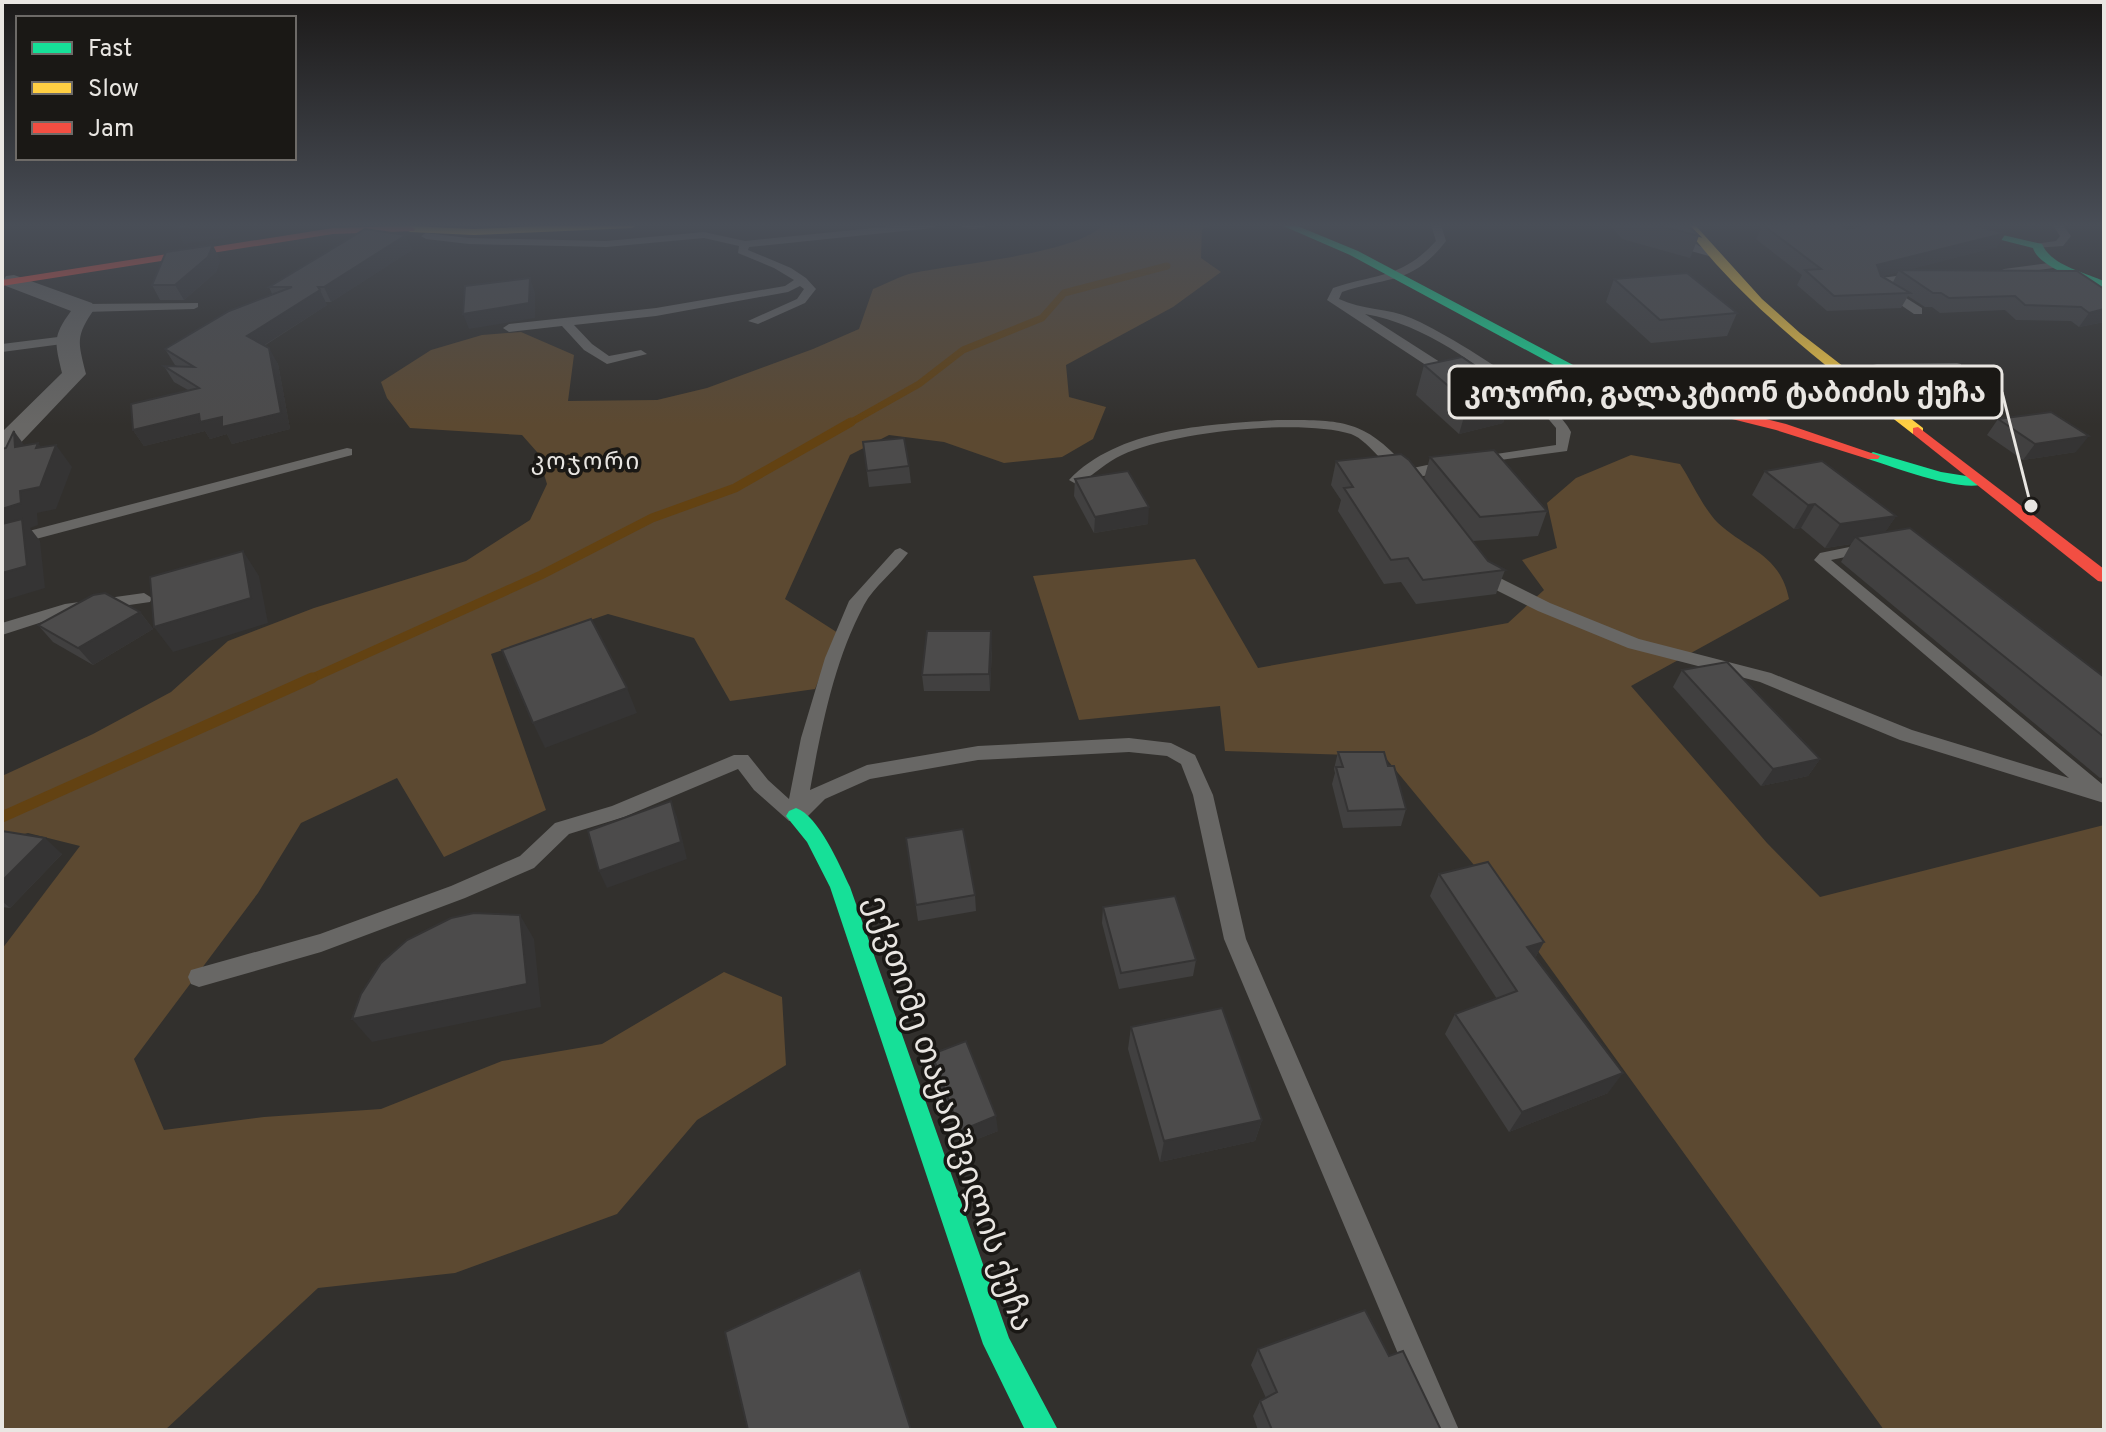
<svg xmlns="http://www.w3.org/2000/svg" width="2106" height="1432" viewBox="0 0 2106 1432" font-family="Overpass,'Noto Sans Georgian',sans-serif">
<rect width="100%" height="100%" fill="#32302d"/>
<g fill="#5c4931">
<path d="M1103,225h109l-10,4 -1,29 20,14 -48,35 -107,58 3,32 37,10 -13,32 -31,18 -58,6 -60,-21 -55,-7 -39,20 -65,144 53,34 -23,56 -85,12 -36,-63 -86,-24 -117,40 55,156 -102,47 -47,-79 -96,45 -43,70 -124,166 30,71 100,-13 117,-8 121,-48 100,-17 122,-72 58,25 4,68 -89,55 -80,94 -162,59 -137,15 -153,142h-163v-481l78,-103 -52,-13 -26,7v-64l91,-42 78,-42 57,-51 86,-33 152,-47 64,-41 17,-36 -10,-32 -15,-17 -112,-7 -23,-30 -6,-16 50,-32 51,-15 39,-3 53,23 -6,46 89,-1 50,-12 106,-39 46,-20 14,-40c13,-5 27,-13 40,-16 42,-9 163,-19 190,-48z"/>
<path d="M1631,455l49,9c12,18 23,44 38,59 29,27 62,31 71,76l-158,87 136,157 53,54 284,-72v605h-220l-396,-548 -104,-126 -159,-5 -5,-45 -141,14 -46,-144 162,-17 63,109 250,-45 36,-33 -22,-30 35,-12 -10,-45 29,-25z"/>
</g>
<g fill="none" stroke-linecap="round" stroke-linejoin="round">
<path stroke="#634212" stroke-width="7" d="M848,424l71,-40 44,-34 79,-32 22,-25 103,-27"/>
<path stroke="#634212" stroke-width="9" d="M308,680l233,-105 111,-57 83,-30 116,-66"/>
<path stroke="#634212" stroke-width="11" d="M2,817l310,-139"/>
<g fill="#686765" fill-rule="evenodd">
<path d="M903,225h35l-5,3 -184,19 -1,3 43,18 15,10 10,11 -11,14 -47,21 -10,-3 49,-22 7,-10 -4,-3 -12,6 -132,24 -82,9 18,19 17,12 32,-6 6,4 -40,10 -23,-14 -22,-24 -53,6 -6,-4 6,-4 147,-16 129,-22 9,-6 -20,-12 -36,-15 1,-7 -35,-8 -98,9 -137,-3 -43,-5 -5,-3 5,-3 43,5 137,3 98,-9 41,9z"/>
<path d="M960,225h26c-5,5 -21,5 -26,0z"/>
<path d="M1431,225h10l5,16c-34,44 -57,35 -104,51l-3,7c23,11 49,9 72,19 34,14 148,84 160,114l-4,19 -96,13 -2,-3 7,-4 80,-12v-17l-11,-13c-56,-39 -111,-89 -180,-101l92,59v6h-10l-120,-79 6,-12c45,-15 68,-9 103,-47z"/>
<path d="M1662,225h11l26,21 22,9 -5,3 -25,-7z"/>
<path d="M2053,225h10l8,11 -8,10 -29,2v-4l22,-3 4,-5z"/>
<path d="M2056,262l4,1v4l-56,8 -6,-3 6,-3z"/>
<path d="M1918,273l6,3 -2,2 -38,6 38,24v6h-8l-41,-28 1,-7z"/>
<path d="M198,303v4l-4,2 -110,3 -6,-4 6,-4z"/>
<path d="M66,336l4,1v6l-68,9v-8z"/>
<path d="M1957,363l4,1v6l-84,2 -34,6 -6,-4 40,-10z"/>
<path d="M1277,420c64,0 87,-2 131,49l43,-9 7,4 -2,3c-15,4 -33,11 -48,11 -16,1 -37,-37 -57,-44 -50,-16 -181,-2 -229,21 -15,7 -28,19 -41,28l-5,1 -7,-4c51,-53 140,-55 208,-60z"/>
<path d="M347,448l5,1v6l-350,93v-10z"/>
<path d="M1869,543l5,2 3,3 -3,3 -43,9 271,224 2,19 -204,-63 -140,-58 -132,-34 -90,-37 -56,-28 -8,-11 8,-5 12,8 56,28 89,36 132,34 141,57 157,48 -255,-218 6,-7z"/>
<path d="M900,548l8,5c-13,18 -34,33 -44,52 -30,56 -43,124 -54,185l57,-25 111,-19 151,-8 42,5 24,12 18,40 33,144 213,491h-29l-206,-491 -31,-144 -12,-31 -14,-8 -38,-4 -151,8 -108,19 -45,20 -22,22h-14l-35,-31 -16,-21 -114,48 -55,17 -35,34 -69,30 -144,54 -122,35 -8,-3 -3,-7 3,-7 129,-36 131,-48 69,-30 35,-33 57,-17 122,-51h14l20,25 21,19 12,-61 24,-80 24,-57 46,-51z"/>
<path d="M144,593l8,5 -2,4 -83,12 -65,21v-12l63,-19z"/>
</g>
<path fill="#686765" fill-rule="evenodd" d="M14,275l78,28 3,5c-20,29 -17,33 -9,66l-75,79 -9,2v-23l60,-59c-7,-31 -10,-36 9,-62l-65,-25 -3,-5 3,-5z"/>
<g fill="#16e098" fill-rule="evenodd">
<path d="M1281,225h14l63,26 217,115 65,24 -12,3 -61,-21 -217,-117z"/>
<path d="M1942,225h18l82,19c9,21 41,28 62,37v7c-18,-5 -66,-21 -71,-40z"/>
<path d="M1873,452l68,20 44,7 2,3c-18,14 -96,-16 -119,-23l-2,-3z"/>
<path d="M796,808c23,8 44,58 54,79l159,451 49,92h-33l-42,-86 -153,-457 -23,-45 -21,-26 3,-5z"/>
</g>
<g fill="#ffcf43" fill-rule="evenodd">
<path d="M564,225h73l-5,3 -158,7 -64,-3 -5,-3 5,-3 64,3z"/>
<path d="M1684,225h11l67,74 38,34 123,95v6h-10c-81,-64 -167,-126 -229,-209z"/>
</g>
<g fill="#f24e42" fill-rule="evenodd">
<path d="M410,226l5,3 -1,2 -81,3 -331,52v-6l331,-52z"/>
<path d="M1633,386l153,38 94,32 -2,3h-10l-92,-29 -148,-37 -2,-3z"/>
<path d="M1918,427l186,142v13l-6,-1 -185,-147v-6z"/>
</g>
</g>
<g fill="#414040" fill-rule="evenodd">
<path d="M1610,225h78l11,11 -9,22 -68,-19z"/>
<path d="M1763,225l84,4 150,18 -90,23 197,19v33l-25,5 -8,-6 -55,-1 -11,-10 -65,3 -8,-6h-7l-17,-11 -7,12 -74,3 -30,-26 5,-10 -46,-36zM1898,272l-5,10 -10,-6z"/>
<path d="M412,250l-81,52h-6l2,3 -63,41 14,18 12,65 -58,15 -5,-10 -17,5 -5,-8 -61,15 -11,-16 55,-40 -14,-8 -10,-16h13l-2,-1 -10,-16 107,-55 -3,-7z"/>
<path d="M220,260l-4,12 -32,28h-24l-8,-15z"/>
<path d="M1614,279l123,34 -10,23 -76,7 -45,-41z"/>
<path d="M1424,365l89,27 -10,31 -44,11 -43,-39z"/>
<path d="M1998,419l78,33 -53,8 -36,-25z"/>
<path d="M863,442l46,24 2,17 -42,4z"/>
<path d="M1430,457l117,54 -9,25 -65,5 15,20 17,9 -9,24 -80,10 -15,-22 -17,2 -46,-73 3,-11 -10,-15 5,-24 88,18z"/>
<path d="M1765,471l131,45 -11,16 219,145v100l-4,1 -259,-216 10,-18 -26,4 -24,-20 -7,1 -42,-34z"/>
<path d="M1075,479l73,45 -54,9 -20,-37z"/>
<path d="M140,612l13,17 -60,36 -40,-23 -15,-17z"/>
<path d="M992,648l-2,43h-66l-2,-16z"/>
<path d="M1682,670l138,89 -12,17 -47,10 -88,-99z"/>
<path d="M1338,752l50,14 18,43 -5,17 -58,2 -11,-44 3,-11 -1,-4z"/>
<path d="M2,831l60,23 -52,54 -8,-1z"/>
<path d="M906,838l69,57 1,16 -58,10z"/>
<path d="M1439,874l105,68 -9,16 73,135 -99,39 -64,-98 10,-20 42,-15 -67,-103z"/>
<path d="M1103,907l93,53 -3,16 -74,13 -17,-66z"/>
<path d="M1131,1027l131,93 -7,21 -95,21 -32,-113z"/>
<path d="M932,1054l66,77 -36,14 -28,-76z"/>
<path d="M1258,1349l131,7 52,74h-183l-5,-14 7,-15 6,-3 -15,-33z"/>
</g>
<g fill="#353434">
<path d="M205,225h28l-4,12 -45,7 -8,-15z"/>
<path d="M2006,233l-9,14 -96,25 -2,-2 -1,2 -29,8 8,-15z"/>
<path d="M406,235l6,15 -81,52 -7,-15z"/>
<path d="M213,245l7,15 -4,12 -32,28 -9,-15z"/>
<path d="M530,278l5,15v25l-66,11 -6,-15z"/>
<path d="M320,290l7,15 -72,46 -8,-15z"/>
<path d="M2104,309v13l-25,5 10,-14z"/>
<path d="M269,348l9,16 12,65 -58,15 -5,-10 -17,5 -5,-8 -61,15 -11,-16z"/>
<path d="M1513,392l-10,31 -44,11 9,-31z"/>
<path d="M14,431l16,22 -15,-6z"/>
<path d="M2089,436l-13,16 -53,8 12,-16z"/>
<path d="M38,443l13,16 5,-14 16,22 -16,42 -19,4 1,12 -8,3 10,13 5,47 -43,13v-92l18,-18z"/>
<path d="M1815,504l-14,24 -7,1 14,-24z"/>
<path d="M1149,507l-1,17 -54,9 1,-16z"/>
<path d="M1896,516l-16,24 -24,-3 -5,7 -26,4 15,-24z"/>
<path d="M243,551l16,25 9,47 -95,29 -19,-25z"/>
<path d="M140,612l13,17 -60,36 -15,-17z"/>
<path d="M991,631l1,17 -2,43 -1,-17z"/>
<path d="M627,688l10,25 -92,35 -12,-25z"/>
<path d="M1820,759l-12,17 -47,10 12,-17z"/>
<path d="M671,801l6,16 10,42 -80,29 -8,-17z"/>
<path d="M45,838l17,16 -52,54 -8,-7v-20z"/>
<path d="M520,915l14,24 7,68 -169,35 -20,-23z"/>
<path d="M1544,942l-12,21 -5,-16z"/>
<path d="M1623,1073l-15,20 -99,39 13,-20z"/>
<path d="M996,1116l2,15 -36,14 -2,-14z"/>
<path d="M1262,1120l-7,21 -95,21 4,-21z"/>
</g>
<g fill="#4c4b4b" stroke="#353434" stroke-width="2">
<path d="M178,225h27l-29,4z"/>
<path d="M1656,225h32l11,11z"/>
<path d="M1763,225h77l7,4 17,-4h108l34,8 -129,32 4,11 29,17 -76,3 -29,-26 16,-1z"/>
<path d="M365,229l41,6 -82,52h-6l2,3 -73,46 22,12 12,65 -59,14v-10l-22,5 -1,-8 -66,16 -2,-26 68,-16 -35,-22 30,1 -29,-18 64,-38 63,-24h-23z"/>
<path d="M213,245l-5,12 -33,28h-23l14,-33z"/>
<path d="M1899,270l178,1 27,18v20l-15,4 -8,-6 -56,-2 -10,-9 -66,2 -8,-5h-8z"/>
<path d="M1687,273l50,40 -77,7 -46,-41z"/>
<path d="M530,278l-1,25 -66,11 2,-28z"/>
<path d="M1462,357l51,35 -45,11 -44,-38z"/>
<path d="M2051,412l38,24 -54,8 -37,-25z"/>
<path d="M14,431l1,16 23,-4 -2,5 20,-3 -16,42 -20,4 1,12 -19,6v-60l4,-1z"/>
<path d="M904,438l5,28 -42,5 -4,-29z"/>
<path d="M1494,450l53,61 -67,6 -50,-60z"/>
<path d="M1401,454l8,6 79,101 17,9 -82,10 -15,-22 -17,2 -47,-72 9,-1 -17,-26z"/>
<path d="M1822,461l74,55 -56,8 -25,-20 -7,1 -43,-34z"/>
<path d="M1128,471l21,36 -54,10 -20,-38z"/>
<path d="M22,519l5,47 -25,7v-49z"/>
<path d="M1910,528l194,149v60l-248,-200z"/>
<path d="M243,551l8,47 -97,29 -4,-50z"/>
<path d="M105,593l35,19 -62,36 -40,-23 55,-30z"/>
<path d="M591,619l36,69 -94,35 -31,-73z"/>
<path d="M927,631h64l-2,43 -67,1z"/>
<path d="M1727,662l93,97 -47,10 -91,-99z"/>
<path d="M1338,752h46l4,14h6l12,43 -58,2 -12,-44h7z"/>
<path d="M671,801l10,41 -82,29 -11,-40z"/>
<path d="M963,829l12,66 -59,10 -10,-67z"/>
<path d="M2,831l43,7 -43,43z"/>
<path d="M1488,862l56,80 -17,5 96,126 -101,39 -67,-98 62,-23 -78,-117z"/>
<path d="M1175,896l21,64 -75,13 -18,-66z"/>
<path d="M474,913l46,2 7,69 -175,35 9,-25 20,-31 26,-23 44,-22z"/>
<path d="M1222,1008l40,112 -98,21 -33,-114z"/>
<path d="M966,1041l30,75 -36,15 -28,-77z"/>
<path d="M860,1270l51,160h-163l-23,-98z"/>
<path d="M1365,1310l24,46 14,-5 38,79h-169l-12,-29 17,-9 -19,-43z"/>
</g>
<linearGradient id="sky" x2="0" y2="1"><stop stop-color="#1c1a19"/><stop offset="0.53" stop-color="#494e57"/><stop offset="1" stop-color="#494e57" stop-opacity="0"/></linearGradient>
<rect width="2106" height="425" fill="url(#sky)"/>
<g text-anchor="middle" stroke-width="7" stroke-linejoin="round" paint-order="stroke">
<g font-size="24" letter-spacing="2" fill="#e9e6e2" stroke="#1a1815">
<text x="586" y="469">კოჯორი</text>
</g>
<g font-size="32" fill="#e9e6e2" stroke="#1a1815">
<text transform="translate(950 1113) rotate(71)" y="11">ექვთიმე თაყაიშვილის ქუჩა</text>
</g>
</g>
<path fill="none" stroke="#e9e6e2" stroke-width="3" d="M2031 506L2002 392"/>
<circle fill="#e9e6e2" stroke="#1a1815" stroke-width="3" cx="2031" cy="506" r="8"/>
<rect fill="#1a1815" stroke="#e9e6e2" stroke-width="3" x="1449" y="366" width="553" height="52" rx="8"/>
<g font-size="28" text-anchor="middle" font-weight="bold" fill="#e9e6e2">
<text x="1725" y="402">კოჯორი, გალაკტიონ ტაბიძის ქუჩა</text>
</g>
<rect width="2106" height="1432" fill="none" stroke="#e9e6e2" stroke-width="8"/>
<rect x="16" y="16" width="280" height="144" fill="#1a1815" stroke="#6d6a67" stroke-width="2"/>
<rect x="32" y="42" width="40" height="12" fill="#16e098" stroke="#6d6a67" stroke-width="2"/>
<text x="88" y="56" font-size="24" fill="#e9e6e2">Fast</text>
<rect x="32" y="82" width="40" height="12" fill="#ffcf43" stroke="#6d6a67" stroke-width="2"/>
<text x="88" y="96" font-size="24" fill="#e9e6e2">Slow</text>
<rect x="32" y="122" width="40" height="12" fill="#f24e42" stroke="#6d6a67" stroke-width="2"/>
<text x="88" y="136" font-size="24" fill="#e9e6e2">Jam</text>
</svg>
